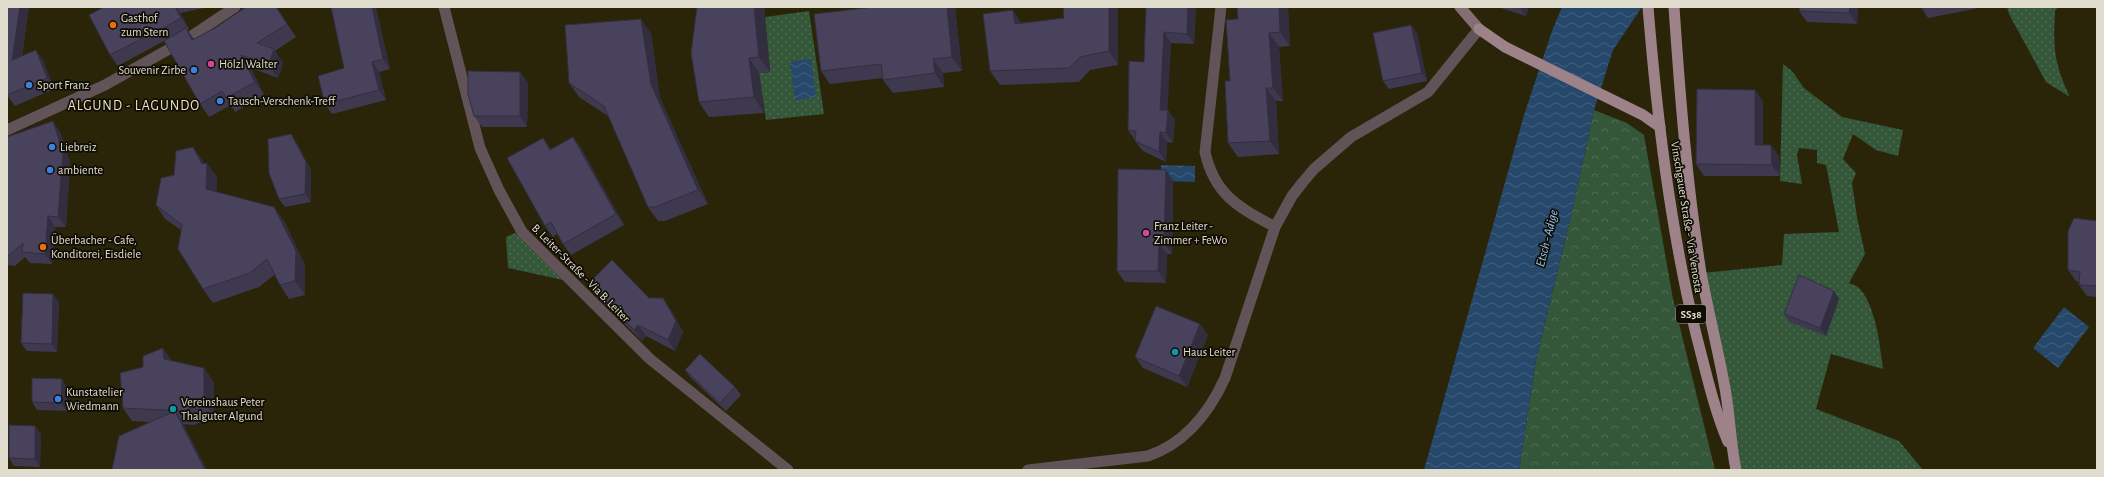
<svg xmlns="http://www.w3.org/2000/svg" width="2104" height="477" viewBox="0 0 2104 477" font-family="'Alegreya Sans',sans-serif">
<defs>
<pattern id="grass-dots" width="8" height="8" patternUnits="userSpaceOnUse"><rect width="8" height="8" fill="#345639"/><path d="M2 2h.1M6 6h.1" fill="none" stroke="#516e54" stroke-width="1.8" stroke-linecap="round"/></pattern>
<pattern id="park-crowns" width="20" height="18" patternUnits="userSpaceOnUse"><rect width="20" height="18" fill="#345639"/><path d="M2 6a3 3 0 1 1 6 0M12 15a3 3 0 1 1 6 0" fill="none" stroke="#516e54"/></pattern>
<pattern id="water-waves" width="16" height="10" patternUnits="userSpaceOnUse"><rect width="16" height="10" fill="#25486b"/><path d="M0 5q4-4 8 0t8 0" fill="none" stroke="#44627f"/></pattern>
</defs>
<rect width="100%" height="100%" fill="#2a2409"/>
<g fill="url(#grass-dots)">
<path d="M2007,7h51l-3,4c-2,37 -1,52 15,86l-24,-15 -37,-68z"/>
<path d="M809,11l15,103 -58,6 -7,-47 11,-1 -5,-55z"/>
<path d="M1783,64l9,7 12,17 38,29 61,13 -5,26 -22,-6 -23,-16 -10,25 13,14 -4,10 5,34 8,37 -16,29c4,2 9,3 11,6 16,18 20,57 23,80l-52,-15 -15,55 83,32 24,29h-187l-34,-197 80,-8 2,-31 55,-2 -13,-67 -9,-2v-13l-18,-2 -2,7 5,29 -22,-3z"/>
<path d="M515,233l48,47 -55,-12 -2,-31z"/>
</g>
<path fill="url(#park-crowns)" d="M1594,110l33,13 17,12 29,164 42,171h-196l17,-110 35,-144z"/>
<g fill="url(#water-waves)">
<path d="M1562,7h80l-29,43 -19,60 -23,106 -35,144 -17,110h-95l100,-355 28,-84z"/>
<path d="M811,59l5,38 -21,3 -5,-38z"/>
<path d="M1161,165l34,1v16l-34,-1z"/>
<path d="M2064,307l25,20 -31,41 -25,-20z"/>
</g>
<g fill="none" stroke-linecap="round" stroke-linejoin="round">
<g stroke="#615357" stroke-width="11">
<path d="M444,7l36,141 19,42 23,42 128,127 138,111"/>
<path d="M1221,7l-16,145c10,44 34,55 70,75"/>
<path d="M7,130l98,-45 82,-46 48,-32"/>
<path d="M1028,470l120,-14c38,-13 61,-43 77,-78l50,-151 17,-31 11,-14 11,-13 37,-32 77,-45 51,-63"/>
</g>
<path stroke="#846e74" stroke-width="11" d="M1460,7l19,22"/>
<g stroke="#9e828a" stroke-width="11">
<path d="M1648,7c9,110 22,220 48,327 10,38 17,72 32,108"/>
<path d="M1674,7c6,89 13,178 27,266 7,37 16,73 23,110 6,29 6,58 12,87"/>
<path d="M1479,29l26,18 138,68 17,12"/>
</g>
</g>
<g fill="#3e394f">
<path d="M7,7h22l-7,48 21,5 11,29 -39,17 -8,-11z"/>
<path d="M104,7h105l-29,6 9,16 -2,1 6,9 83,-32 20,30 -21,14 8,12 -5,15 -27,-10 13,27 -29,17 -4,-7 -22,12 -9,-13 -36,-63 -46,25 -8,-11z"/>
<path d="M331,7h45v1l14,61 -11,3 7,28 -54,14 -7,-10 19,-36z"/>
<path d="M697,7h67l6,65 -11,1 5,40 -55,4 -10,-15z"/>
<path d="M874,7h81l7,64 -19,2 1,14 -51,6 -10,-13v-2l-53,6 -9,-13z"/>
<path d="M1063,7h55v58l-28,5 -11,12 -79,3 -10,-14 32,-48 42,-5z"/>
<path d="M1146,7l50,2 -2,35 -23,-1 -4,67h1l7,10 -2,23 -6,-1 -1,20 -23,-11 -8,-10v-1l-7,-10 16,-68z"/>
<path d="M1237,7h51l2,39 -11,1 4,54h-7l3,53 -41,3 -10,-14 2,-62 8,-62z"/>
<path d="M1500,7h29l-3,9 -25,-8z"/>
<path d="M1800,7h58l-1,17 -50,-2 -8,-11z"/>
<path d="M1921,7h63l-56,11z"/>
<path d="M651,33l9,65 48,106 -43,17h-7l-10,-14 -40,-91 -29,-19 -10,-14z"/>
<path d="M1417,33l10,48 -38,8 -6,-8z"/>
<path d="M520,72l8,11 -1,44h-45l-8,-11z"/>
<path d="M1763,101v44l16,11 1,20h-76l-8,-12z"/>
<path d="M60,132l10,31 -4,64h-11l-3,37 -22,-1 -5,-6 -10,9 -8,-1v-128z"/>
<path d="M291,134l5,8 15,28v32l-26,5 -6,-8z"/>
<path d="M573,137l8,11 43,77 -53,30 -8,-11 -6,-10 -4,3 -8,-11 -2,-88 8,11z"/>
<path d="M203,161l1,3 13,13 -1,15 68,29 21,44v30l-16,4 -9,-14 -6,-10 -15,12 -46,16 -10,-14 -22,-59 -16,-11 -9,-14 18,-30z"/>
<path d="M1166,170l7,11 -1,73h-5l-1,29 -41,-1 -8,-11z"/>
<path d="M2097,221v76l-10,-1 -8,-11v-3l-3,-1 -8,-11z"/>
<path d="M588,284l61,14 22,12 12,22 -8,19 -29,-15 -4,5 -46,-45z"/>
<path d="M1839,299l-13,37 -37,-14 -5,-8z"/>
<path d="M59,302l-2,50 -30,-1 -6,-8z"/>
<path d="M1208,335l-21,52 -44,-19 -8,-11z"/>
<path d="M172,361l42,21v34l-20,9 -62,-4 -9,-13z"/>
<path d="M685,370l50,17 6,8 -15,16 -35,-33z"/>
<path d="M67,387v24l-30,-1 -5,-8z"/>
<path d="M35,426l6,8 -1,33 -26,-1 -5,-8z"/>
</g>
<g fill="#322e40">
<path d="M20,7h9l-9,63 -8,-10z"/>
<path d="M175,7h1l4,6 9,16 -8,-11z"/>
<path d="M372,7h4v1l14,61 -7,-10z"/>
<path d="M754,7h10l6,65 -11,-15z"/>
<path d="M947,7h8l7,64 -10,-14z"/>
<path d="M1109,7h9v58l-9,-14z"/>
<path d="M1188,7h6l2,2 -2,35 -7,-10z"/>
<path d="M1279,7h9l2,39 -10,-14z"/>
<path d="M1520,7h9l-3,9z"/>
<path d="M1850,7h8l-1,17 -8,-11z"/>
<path d="M1013,10l9,14h-7z"/>
<path d="M641,19l10,14 9,65 48,106 -10,-14 -47,-106z"/>
<path d="M1411,25l6,8 10,48 -5,-8z"/>
<path d="M186,28l10,14 -4,-2z"/>
<path d="M1164,32l7,11 -4,77 -7,-10z"/>
<path d="M1269,33l10,14 4,54 -10,-13z"/>
<path d="M274,49l9,14 -5,15 -10,-13z"/>
<path d="M36,50l7,10 11,29 -7,-11z"/>
<path d="M241,55l10,13 13,27 -9,-13z"/>
<path d="M749,58l10,15 5,40 -10,-16z"/>
<path d="M933,59l10,14 1,14 -9,-14z"/>
<path d="M372,62l7,10 7,28 -7,-10z"/>
<path d="M520,72l8,11 -1,44 -7,-11z"/>
<path d="M1266,88l10,13 3,53 -9,-13z"/>
<path d="M1755,90l8,11v55l-8,-11z"/>
<path d="M1168,110l7,10 -2,23 -7,-10z"/>
<path d="M53,121l7,11 10,31 -4,64 -8,-10z"/>
<path d="M1160,132l7,10 -1,20 -7,-10z"/>
<path d="M291,134l5,8 15,28v32l-6,-8z"/>
<path d="M573,137l8,11 43,77 -8,-11z"/>
<path d="M543,138l8,11 -1,1z"/>
<path d="M1771,145l8,11 1,20 -8,-11z"/>
<path d="M193,147l10,14 4,8v-6l10,14 -1,26 -10,-14 -4,-25z"/>
<path d="M1166,170l7,11 -1,73 -8,-11z"/>
<path d="M274,207l10,14 21,44v30l-10,-14z"/>
<path d="M48,216l7,11 -3,37 -7,-10z"/>
<path d="M1159,243l8,11 -1,29 -8,-12z"/>
<path d="M1834,291l5,8 -13,37 -6,-8z"/>
<path d="M53,294l6,8 -2,50 -5,-8z"/>
<path d="M663,298l8,12 12,22 -8,19 -7,-11z"/>
<path d="M1200,324l8,11 -21,52 -8,-11z"/>
<path d="M638,325l8,11 -4,5 -8,-11z"/>
<path d="M163,348l9,13 -8,-2z"/>
<path d="M204,368l10,14v34l-10,-13z"/>
<path d="M62,379l5,8v24l-6,-8z"/>
<path d="M175,411l9,14 23,45h-2z"/>
<path d="M35,426l6,8 -1,33 -5,-8z"/>
</g>
<g fill="#48425c" stroke="#322e40">
<path d="M7,7h13l-8,53 24,-10 11,28 -40,17z"/>
<path d="M104,7h71l6,11 -22,13 -1,-1 -48,25 -21,-40z"/>
<path d="M246,7h30l11,17 -30,19 17,6 -6,16 -27,-10 14,27 -29,16 -4,-7 -22,13 -36,-63 22,-13 6,12 23,-12z"/>
<path d="M331,7h41l11,52 -11,3 7,28 -54,14 -7,-28 26,-8z"/>
<path d="M697,7h57l5,50 -10,1 5,39 -55,5 -8,-49z"/>
<path d="M874,7h73l5,50 -19,2 2,14 -52,7 -2,-16 -60,7 -7,-57z"/>
<path d="M1063,7h46v44l-29,6 -11,11 -79,3 -7,-57 30,-4 2,14 49,-6z"/>
<path d="M1146,7h42l-1,27 -23,-2 -4,78h8l-2,23 -6,-1 -1,20 -24,-11 1,-10 -8,-1 1,-69 15,1z"/>
<path d="M1237,7h42l1,25 -11,1 4,55h-7l4,53 -42,2 -3,-62h5l-4,-61 12,-1z"/>
<path d="M1800,7h50l-1,6 -50,-2z"/>
<path d="M641,19l10,65 47,106 -43,17h-7l-44,-101 -35,-23 -4,-58z"/>
<path d="M1411,25l11,48 -39,8 -10,-48z"/>
<path d="M468,71l52,1v44h-46l-6,-22z"/>
<path d="M1697,89l58,1v55h16l1,20 -76,-1z"/>
<path d="M53,121l10,32 -5,64 -10,-1 -3,38 -23,-2 1,-9 -15,13h-1v-119z"/>
<path d="M291,134l15,28 -1,32 -26,5 -10,-26 -1,-34z"/>
<path d="M573,137l43,77 -53,30 -12,-22 -6,4 -38,-68 36,-20 7,12z"/>
<path d="M193,147l9,17 5,-1 -1,26 68,18 22,44 -1,30 -15,4 -13,-26 -17,14 -47,16 -25,-40 4,-24 -26,-20 5,-27 13,-3 2,-24z"/>
<path d="M1118,169l48,1 -2,73h-5l-1,28h-41z"/>
<path d="M2074,218l23,3v65l-18,-1 1,-13 -12,-2v-39z"/>
<path d="M612,260l37,38h14l13,23 -8,19 -30,-15 -4,5 -46,-46z"/>
<path d="M1799,275l35,16 -14,37 -36,-14z"/>
<path d="M23,293l30,1 -1,50 -31,-1z"/>
<path d="M1156,306l44,18 -21,52 -44,-19z"/>
<path d="M163,348l1,11 40,9v35l-20,8 -61,-3 -3,-35 23,-6v-11z"/>
<path d="M700,354l35,33 -15,16 -35,-33z"/>
<path d="M32,378l30,1 -1,24 -29,-1z"/>
<path d="M175,411l30,59h-93l7,-34z"/>
<path d="M9,425l26,1v33l-26,-1z"/>
</g>
<g fill="#e8710a" stroke="#100d04" stroke-width="1.5">
<circle cx="113" cy="25" r="4"/>
<circle cx="43" cy="247" r="4"/>
</g>
<g fill="#d1479c" stroke="#100d04" stroke-width="1.5">
<circle cx="211" cy="64" r="4"/>
<circle cx="1146" cy="233" r="4"/>
</g>
<g fill="#3f7fe0" stroke="#100d04" stroke-width="1.5">
<circle cx="194" cy="70" r="4"/>
<circle cx="29" cy="85" r="4"/>
<circle cx="220" cy="101" r="4"/>
<circle cx="52" cy="147" r="4"/>
<circle cx="50" cy="170" r="4"/>
<circle cx="58" cy="399" r="4"/>
</g>
<g fill="#0f9aa8" stroke="#100d04" stroke-width="1.5">
<circle cx="1175" cy="352" r="4"/>
<circle cx="173" cy="409" r="4"/>
</g>
<g text-anchor="middle" stroke-width="3.5" stroke-linejoin="round" paint-order="stroke">
<rect fill="#100d04" stroke="#a29f91" stroke-width="1" x="1676" y="305" width="30" height="18" rx="3"/>
<g font-size="11" font-weight="bold" fill="#e1ddce">
<text x="1691" y="318">SS38</text>
</g>
<g font-size="12" fill="#e1ddce" stroke="#100d04" text-anchor="start">
<text x="121" y="22">Gasthof<tspan x="121" dy="14">zum Stern</tspan></text>
<text x="219" y="68">Hölzl Walter</text>
<text x="186" y="74" text-anchor="end">Souvenir Zirbe</text>
<text x="37" y="89">Sport Franz</text>
<text x="228" y="105">Tausch-Verschenk-Treff</text>
<text x="60" y="151">Liebreiz</text>
<text x="58" y="174">ambiente</text>
<text x="1154" y="230">Franz Leiter -<tspan x="1154" dy="14">Zimmer + FeWo</tspan></text>
<text x="51" y="244">Überbacher - Cafe,<tspan x="51" dy="14">Konditorei, Eisdiele</tspan></text>
<text x="1183" y="356">Haus Leiter</text>
<text x="66" y="396">Kunstatelier<tspan x="66" dy="14">Wiedmann</tspan></text>
<text x="181" y="406">Vereinshaus Peter<tspan x="181" dy="14">Thalguter Algund</tspan></text>
</g>
<g font-size="12" fill="#e1ddce" stroke="#100d04">
<text transform="translate(1687 217) rotate(81)" y="4">Vinschgauer Straße - Via Venosta</text>
<text transform="translate(581 273) rotate(45)" y="4">B. Leiter-Straße - Via B. Leiter</text>
</g>
<g font-size="13" font-style="italic" fill="#98c5f3" stroke="#100d04">
<text transform="translate(1546 238) rotate(-76)" y="5">Etsch - Adige</text>
</g>
<g font-size="14" letter-spacing="1" fill="#eae2c3" stroke="#100d04">
<text x="134" y="110">ALGUND - LAGUNDO</text>
</g>
</g>
<rect width="2104" height="477" fill="none" stroke="#e1ddce" stroke-width="16"/>
</svg>
